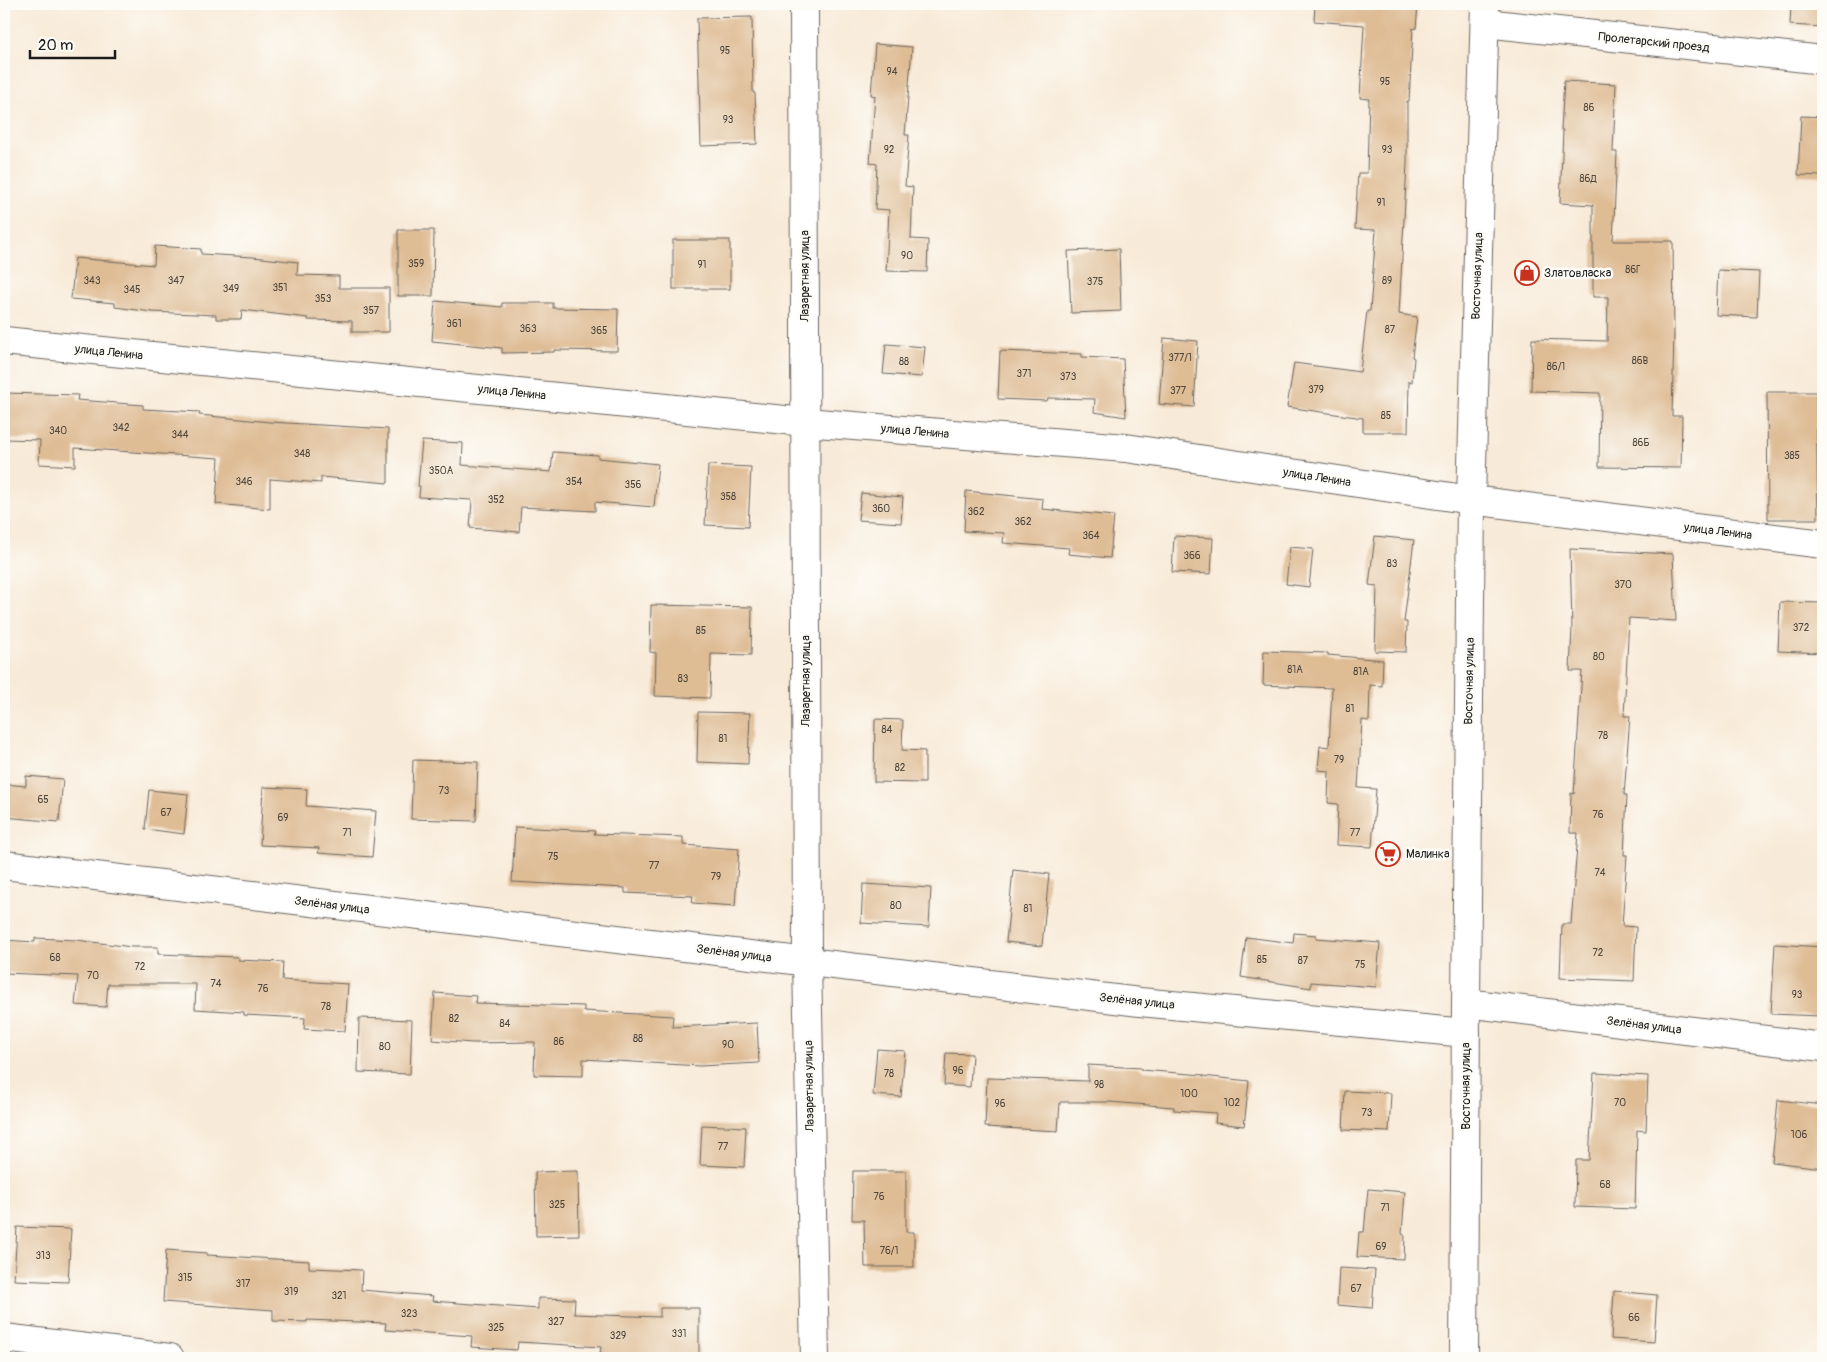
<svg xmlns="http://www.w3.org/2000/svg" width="1827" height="1362" viewBox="0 0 1827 1362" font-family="Pangolin,sans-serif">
<rect width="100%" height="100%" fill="#fdfcf7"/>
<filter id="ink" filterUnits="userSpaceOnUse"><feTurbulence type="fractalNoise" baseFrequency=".02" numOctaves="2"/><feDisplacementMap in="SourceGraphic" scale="10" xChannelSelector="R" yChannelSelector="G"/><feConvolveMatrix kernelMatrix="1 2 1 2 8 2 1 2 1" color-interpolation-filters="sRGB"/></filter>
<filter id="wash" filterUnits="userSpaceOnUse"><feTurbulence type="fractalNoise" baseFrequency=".0096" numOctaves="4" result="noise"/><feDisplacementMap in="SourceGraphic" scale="20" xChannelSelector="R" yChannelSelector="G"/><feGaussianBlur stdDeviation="1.12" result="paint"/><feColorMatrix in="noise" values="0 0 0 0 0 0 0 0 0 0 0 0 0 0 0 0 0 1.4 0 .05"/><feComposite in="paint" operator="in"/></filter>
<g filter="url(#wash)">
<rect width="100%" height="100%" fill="#f8ead8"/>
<g id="blocks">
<g fill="#debc94">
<path d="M1315,4h103l-2,25 -3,-1 -4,73h-2v62l-8,151 18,3 -5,40 2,1 -2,24 -3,-1 -1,51h-45v-14l-76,-11 7,-44 66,9 7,-61h3l6,-81 -21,-1 3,-56h9l2,-74 -9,-1 4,-73 -50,-4z"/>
<path d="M1791,4h32v23l-33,-2z"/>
<path d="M752,17l1,76h2l2,51 -56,2 -4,-128z"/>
<path d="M875,44l37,3 -7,88h4l-4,51 8,1 -2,52 17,1 -1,32 -41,-1 3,-61 -14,-1 2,-45 -7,-1 5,-67 -4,-1z"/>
<path d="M1564,81l52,3 -3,68h4l-4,89h60l1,93 -2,82h10l-1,52 -82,-1 1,-74 -69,-2 1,-52 75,2 1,-44h-15v-92l-33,-2 3,-73h-2z"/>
<path d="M1801,116l22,1v59l-25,-1z"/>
<path d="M398,230h36l-1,66h-35z"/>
<rect x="673" y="240" width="57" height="49"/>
<path d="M155,246l46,3v5l52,3 45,5 -1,13 42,1v12h50v44h-37v-11l-44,-1v-2l-66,-8 -1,9h-25v-4l-64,-3 -37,-5v-4l-44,-4 4,-41 79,7z"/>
<path d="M1119,249l2,62 -50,2 -3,-62z"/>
<path d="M1718,270l41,2 -2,45 -41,-2z"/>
<path d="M435,301l67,6v-4h51v5l65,1 -1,42 -63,-1v2l-52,1v-5l-70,-7z"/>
<path d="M1164,338l34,3 -4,66 -35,-3z"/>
<path d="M886,344l39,3 -3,30 -39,-3z"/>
<path d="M1000,351l82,3v3l41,2 3,58 -32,-5 1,-13 -47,-1 -1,3 -49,-2z"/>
<path d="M1767,392h49l2,127h-50z"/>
<path d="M4,393l74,2 -1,5 66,5v4l57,3 -1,3 71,7 118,7v54l-67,-6v6l-51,-4v30l-54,-5 3,-46 -144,-10v18l-36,-2 1,-24 -36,-1z"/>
<path d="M422,441l41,2 -1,22 89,7 2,-20 45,3v3l60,6 -4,43 -59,-5v9l-74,-4 -2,25 -49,-4 2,-28 -53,-3 1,-11h-2z"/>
<path d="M708,465l43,2 -3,60 -43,-2z"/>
<path d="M966,491l77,8 -1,10 72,7 -4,42 -42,-4 1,-6 -66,-5 1,-10 -40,-2z"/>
<path d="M861,493l42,4 -2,26 -43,-3z"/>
<path d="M1174,536l39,2 -2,36 -39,-2z"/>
<path d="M1375,536l39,4 -10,82h3l-1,30 -31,-1 2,-65 -8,-1z"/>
<path d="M1290,547l23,2 -4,38 -23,-3z"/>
<path d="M1570,549l103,5 3,67 -47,-3 -5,98h6l-6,79h3l-3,60h3l-5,71 14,1 -2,54 -74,-3 2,-54h9l7,-91h-8l1,-40 3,1 8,-123h-12l2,-44z"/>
<path d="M1780,602l43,1v50l-45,-2z"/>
<path d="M651,605l101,2 -1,48 -40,-1 -1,44 -55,-2 1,-43 -6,-1z"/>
<path d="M1264,651l64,2v2l55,5 -1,26 -12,-1 -1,36 -7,-1 -4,68 18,1 -4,58 -36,-2 2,-41 -10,-1 1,-32 -11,-1 2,-24 9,1 3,-59 -69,-3z"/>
<path d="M698,712l52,1 -2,51 -51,-2z"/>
<path d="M875,719l28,1 -1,30 23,1v32l-51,-1z"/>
<path d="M413,760l65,2 -2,59 -65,-2z"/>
<path d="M26,776l37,3 -4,43 -55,-5v-33l22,2z"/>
<path d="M263,787l44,2 -1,17 70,5 -4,46 -54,-4 1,-5 -59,-3z"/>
<path d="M149,790l39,4 -4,40 -39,-5z"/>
<path d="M515,827l80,4 -1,3 89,3v8l56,4 -4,57 -43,-3 1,-7 -68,-3v-5l-113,-6z"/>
<path d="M1013,870l36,4 -7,72 -36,-4z"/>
<path d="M863,884l68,4 -2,39 -68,-4z"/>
<path d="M1294,933l22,2v3l64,5 -4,44 -65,-5v6l-70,-11 5,-40 47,6z"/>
<path d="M35,938l41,2 56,7h26v7l80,3v3l45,2 -1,18 66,4 -3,47 -41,-2 1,-11 -61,-3v-3l-49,-3 1,-25h-88l-2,23 -31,-2 3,-29 -74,-3v-33l31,2z"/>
<path d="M1775,944l48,3 -2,69 -50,-2z"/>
<path d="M435,993l41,3 -1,7 109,3v5l89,5 -1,11 85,-4 2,40 -59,3 -117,-7v17l-49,-1 1,-33 -62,1 -41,-3z"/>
<path d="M359,1018l53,2 -2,54 -52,-2z"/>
<path d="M877,1049l28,2 -4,46 -28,-2z"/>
<path d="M946,1053l26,1 -2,33 -26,-2z"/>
<path d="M1088,1065l53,3v2l62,5v1l46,5 -5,45 -29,-3 1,-10 -42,-3v-3l-65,-5h-49l-2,29 -73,-4 2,-49 101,3z"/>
<path d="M1594,1073l54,3 -2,55 -9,-1 -2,79 -60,-2 1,-47h13z"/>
<path d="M1345,1091l46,2 -2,39 -46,-2z"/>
<path d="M1778,1100l45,5v63l-51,-6z"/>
<path d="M702,1125l44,2 -2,40 -44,-2z"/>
<path d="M578,1171l1,64 -43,1 -1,-64z"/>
<path d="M853,1171h53v61h8v35h-49l-1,-47h-12z"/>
<path d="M1368,1189l37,3 -3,42 3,1 -1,24 -47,-2 2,-25h5z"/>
<path d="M17,1227l54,2 -3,53 -54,-2z"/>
<path d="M166,1250l41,3v2l102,6v7l53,2 -1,20 72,6 -1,5 106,8v-11l37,1 -1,15 86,3v-9h39v50h-39v-1l-60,-3 1,-7 -83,-5 -1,8 -46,-3 1,-11 -87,-6 1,-7 -79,-3v2l-34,-1v-11l-110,-8z"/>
<path d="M1339,1268l36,2 -3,38 -35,-3z"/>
<path d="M1614,1291l43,4 -3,47 -43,-3z"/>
</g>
</g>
</g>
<g filter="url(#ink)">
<use href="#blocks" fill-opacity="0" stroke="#69645e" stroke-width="1"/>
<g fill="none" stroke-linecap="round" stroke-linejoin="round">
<defs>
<g id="minor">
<path d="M804,4l3,958 8,396"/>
<path d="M1485,23l338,37"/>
<path d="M4,341l801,81 321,26 345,52 352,44"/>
<path d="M4,865l1136,137 326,31"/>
<path d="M1466,1003l357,44"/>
</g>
<g id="tertiary">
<path d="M4,1338l166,20"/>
<path d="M1464,1358l2,-355 5,-503 14,-496"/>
</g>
</defs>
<use href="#minor" stroke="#69645e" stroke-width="30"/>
<use href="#tertiary" stroke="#69645e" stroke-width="30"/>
<use href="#minor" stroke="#fff" stroke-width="28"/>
<use href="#tertiary" stroke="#fff" stroke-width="28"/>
</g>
</g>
<defs>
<symbol id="shop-ring" viewBox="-11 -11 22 22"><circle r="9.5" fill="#fdfcf7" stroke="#c8321e" stroke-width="1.5"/><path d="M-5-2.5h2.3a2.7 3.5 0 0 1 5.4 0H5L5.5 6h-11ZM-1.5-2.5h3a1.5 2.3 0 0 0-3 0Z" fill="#c8321e"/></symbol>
<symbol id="supermarket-ring" viewBox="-11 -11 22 22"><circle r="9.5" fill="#fdfcf7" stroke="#c8321e" stroke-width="1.5"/><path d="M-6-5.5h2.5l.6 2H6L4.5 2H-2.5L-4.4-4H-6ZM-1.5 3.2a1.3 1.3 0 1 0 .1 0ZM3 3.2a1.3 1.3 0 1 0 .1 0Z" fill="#c8321e"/></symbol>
</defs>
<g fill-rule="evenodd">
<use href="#shop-ring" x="1513" y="259" width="28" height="28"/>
<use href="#supermarket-ring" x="1374" y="840" width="28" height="28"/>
</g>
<g text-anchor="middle" stroke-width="5" stroke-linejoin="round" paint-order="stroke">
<g font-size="10" fill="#4c443a">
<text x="725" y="54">95</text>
<text x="892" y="75">94</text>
<text x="1385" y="85">95</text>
<text x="1589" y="111">86</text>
<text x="728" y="123">93</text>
<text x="889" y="153">92</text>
<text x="1387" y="153">93</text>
<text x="1588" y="182">86Д</text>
<text x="1381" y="206">91</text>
<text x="907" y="259">90</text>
<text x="416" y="267">359</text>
<text x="702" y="268">91</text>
<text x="1633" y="273">86Г</text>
<text x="92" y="284">343</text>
<text x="176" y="284">347</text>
<text x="1387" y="284">89</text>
<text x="1095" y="285">375</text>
<text x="280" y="291">351</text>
<text x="231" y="292">349</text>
<text x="132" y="293">345</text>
<text x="323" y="302">353</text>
<text x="371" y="314">357</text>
<text x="454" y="327">361</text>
<text x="528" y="332">363</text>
<text x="1390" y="333">87</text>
<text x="599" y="334">365</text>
<text x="1180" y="361">377/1</text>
<text x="1640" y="364">86В</text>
<text x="904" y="365">88</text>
<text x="1556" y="370">86/1</text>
<text x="1024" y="377">371</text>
<text x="1068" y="380">373</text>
<text x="1316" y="393">379</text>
<text x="1178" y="394">377</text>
<text x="1386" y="419">85</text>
<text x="121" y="431">342</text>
<text x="58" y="434">340</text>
<text x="180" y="438">344</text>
<text x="1641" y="446">86Б</text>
<text x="302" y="457">348</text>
<text x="1792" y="459">385</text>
<text x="441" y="474">350А</text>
<text x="244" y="485">346</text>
<text x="574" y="485">354</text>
<text x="633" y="488">356</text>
<text x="728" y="500">358</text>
<text x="496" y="503">352</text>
<text x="881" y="512">360</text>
<text x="976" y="515">362</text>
<text x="1023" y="525">362</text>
<text x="1091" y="539">364</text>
<text x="1192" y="559">366</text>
<text x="1392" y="567">83</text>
<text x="1623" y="588">370</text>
<text x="1801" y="631">372</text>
<text x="701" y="634">85</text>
<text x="1599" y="660">80</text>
<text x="1295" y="673">81А</text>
<text x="1361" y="675">81А</text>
<text x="683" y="682">83</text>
<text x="1350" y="712">81</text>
<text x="887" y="733">84</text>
<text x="1603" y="739">78</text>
<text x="723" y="742">81</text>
<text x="1339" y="763">79</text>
<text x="900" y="771">82</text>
<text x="444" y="794">73</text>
<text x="43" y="803">65</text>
<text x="166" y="816">67</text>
<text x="1598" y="818">76</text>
<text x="283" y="821">69</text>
<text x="347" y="836">71</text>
<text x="1355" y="836">77</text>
<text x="553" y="860">75</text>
<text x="654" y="869">77</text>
<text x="1600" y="876">74</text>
<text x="716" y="880">79</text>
<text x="896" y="909">80</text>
<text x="1028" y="912">81</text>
<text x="1598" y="956">72</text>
<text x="55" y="961">68</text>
<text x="1262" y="963">85</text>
<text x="1303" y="964">87</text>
<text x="1360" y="968">75</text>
<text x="140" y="970">72</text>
<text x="93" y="979">70</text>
<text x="216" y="987">74</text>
<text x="263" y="992">76</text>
<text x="1797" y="998">93</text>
<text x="326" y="1010">78</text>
<text x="454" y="1022">82</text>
<text x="505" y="1027">84</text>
<text x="638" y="1042">88</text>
<text x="559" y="1045">86</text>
<text x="728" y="1048">90</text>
<text x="385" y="1050">80</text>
<text x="958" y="1074">96</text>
<text x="889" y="1077">78</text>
<text x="1099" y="1088">98</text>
<text x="1189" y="1097">100</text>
<text x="1232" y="1106">102</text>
<text x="1620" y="1106">70</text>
<text x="1000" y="1107">96</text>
<text x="1367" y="1116">73</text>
<text x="1799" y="1138">106</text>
<text x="723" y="1150">77</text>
<text x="1605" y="1188">68</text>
<text x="879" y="1200">76</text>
<text x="557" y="1208">325</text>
<text x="1385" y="1211">71</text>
<text x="1381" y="1250">69</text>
<text x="889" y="1254">76/1</text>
<text x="43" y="1259">313</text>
<text x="185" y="1281">315</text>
<text x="243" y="1287">317</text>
<text x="1356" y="1292">67</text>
<text x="291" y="1295">319</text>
<text x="339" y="1299">321</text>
<text x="409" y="1317">323</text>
<text x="1634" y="1321">66</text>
<text x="556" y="1325">327</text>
<text x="496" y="1331">325</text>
<text x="679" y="1337">331</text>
<text x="618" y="1339">329</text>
</g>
<g font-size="12" fill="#1c1c1c" stroke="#fdfcf7">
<text transform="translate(1654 42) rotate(6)" y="4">Пролетарский проезд</text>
<text transform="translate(805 276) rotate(-90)" y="4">Лазаретная улица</text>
<text transform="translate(1477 276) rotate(-88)" y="4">Восточная улица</text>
<text transform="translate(109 352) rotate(6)" y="4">улица Ленина</text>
<text transform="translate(512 392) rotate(6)" y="4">улица Ленина</text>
<text transform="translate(915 431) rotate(5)" y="4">улица Ленина</text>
<text transform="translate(1317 477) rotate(9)" y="4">улица Ленина</text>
<text transform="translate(1718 531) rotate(7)" y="4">улица Ленина</text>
<text transform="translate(806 681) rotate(-90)" y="4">Лазаретная улица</text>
<text transform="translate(1469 681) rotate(-89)" y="4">Восточная улица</text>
<text transform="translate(332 905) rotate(7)" y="4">Зелёная улица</text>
<text transform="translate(734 953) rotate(7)" y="4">Зелёная улица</text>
<text transform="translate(1137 1001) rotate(6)" y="4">Зелёная улица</text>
<text transform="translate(1644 1025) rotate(7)" y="4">Зелёная улица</text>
<text transform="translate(809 1086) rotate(-91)" y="4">Лазаретная улица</text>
<text transform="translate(1466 1086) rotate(-90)" y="4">Восточная улица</text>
</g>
<g font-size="12" fill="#1c1c1c" stroke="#fdfcf7" text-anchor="start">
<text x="1544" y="277">Златовласка</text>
<text x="1406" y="858">Малинка</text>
</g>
</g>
<rect width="1827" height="1362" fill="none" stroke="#fdfcf7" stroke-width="20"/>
<path d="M30 50v8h85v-8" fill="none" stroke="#1c1c1c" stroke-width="2.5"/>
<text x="38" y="50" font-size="15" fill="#1c1c1c" stroke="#fdfcf7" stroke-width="4" paint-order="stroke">20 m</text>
</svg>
